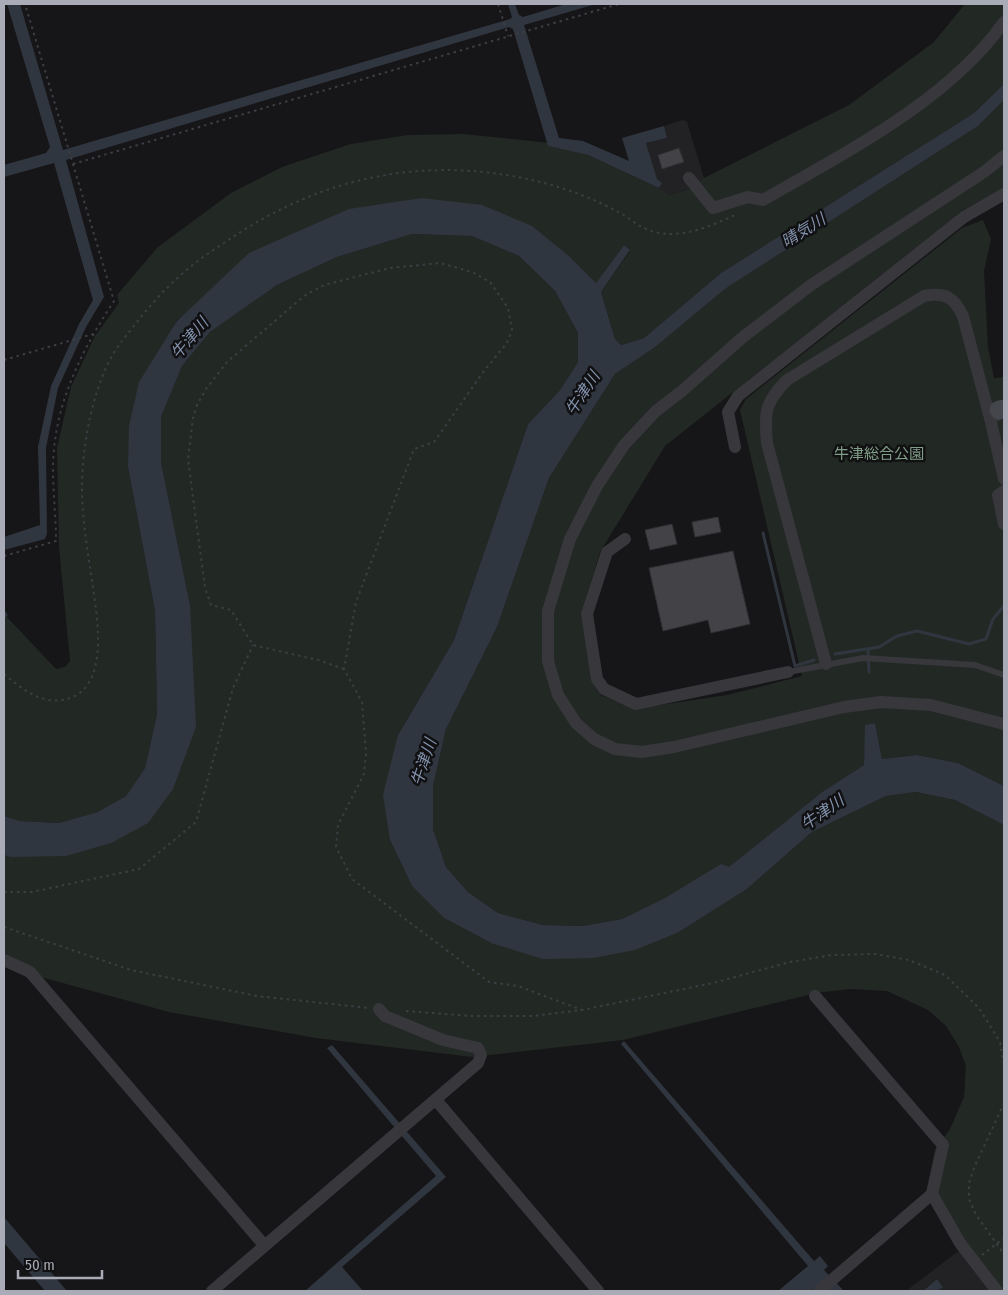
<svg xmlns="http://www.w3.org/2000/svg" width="1008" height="1295" viewBox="0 0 1008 1295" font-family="'Fira Sans Condensed','Noto Sans JP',sans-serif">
<rect width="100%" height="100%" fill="#161517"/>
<g fill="#222224">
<path d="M683,120l4,2 17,56 -17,12 -18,5 -10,-7 3,-5 -5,-3 -11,-37 21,-5 -3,-12z"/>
<path d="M960,1250l33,41h-56l6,-5 -6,-7 -14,12h-17z"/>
</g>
<g fill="#222924">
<path d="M965,4h39v80l-30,29 -253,160 -77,65 -23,7 -6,-6 -14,-47 29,-41 -6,-6 -28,38 -26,-26 -148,-59 -245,122 -49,147 27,144 2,103 -12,54 -19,28 -27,16 -40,11 -39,-2 -16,-5v-202l52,55 9,-2 5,-6 -11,-114 -2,-99 14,-61 24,-51 24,-33 -2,-8 41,-48 73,-54 51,-26 69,-23 57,-9 56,-1 86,9 -2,3 40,9 71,33 10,7 18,-5 17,-12 145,-73 85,-63z"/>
<path d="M1004,100v88l-41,22 -298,236 -65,106 -19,63 12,69 8,11 33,14 93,-14 75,-19 -62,-266 6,-11 216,-171 21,-8 8,19 -7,32 4,76 6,31 10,-1v409l-46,-23 -41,-8 -35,4 -7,-36 -9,2 -2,40 -42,27 -93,75 -107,52 -40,7 -39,-1 -45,-12 -30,-21 -22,-25 -13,-38v-43l13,-57 51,-102 52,-149 66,-104 39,-26 71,-59 253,-163z"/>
<path d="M412,234l60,2 47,20 36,35 23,42v29l-18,28 -32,34 -74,216 -56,95 -8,105 22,46 32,32 47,25 188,-11 68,-43 65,-57 74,-36 30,-4 39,8 49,25v466h-11l-67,-99 9,-42 15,-21 14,-32 2,-31 -7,-19 -13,-21 -18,-16 -41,-19 -37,-2 -34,4 -193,47 -151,17 -156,-19 -147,-26 -165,-45v-112l6,2 138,-34 42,-218 -29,-143v-45l21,-51 28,-34 67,-47 60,-28z"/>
</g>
<g fill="#30363f">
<path d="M7,4h13l43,146 447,-131 2,-2 -4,-13h7l4,11 4,2 43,-13h30l-72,21 35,113 24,3 46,20 -7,-23 42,-12 3,12 -21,5 11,36 5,4 -3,5 -71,-33 -40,-9 -35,-117 -4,-2 -443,133 38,137 -18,30 -28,61 -12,60 1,86 -2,5 -41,11v-13l36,-12 -2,-78 13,-61 28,-62 14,-24 -39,-137 -50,14v-12l42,-12 4,-6z"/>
<path d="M1004,84v16l-26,26 -253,163 -71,59 -39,26 -66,104 -52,149 -51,102 -13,57v43l13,38 22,25 30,21 45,12 39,1 40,-7 43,-21 56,-34 8,3 93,-75 42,-27 1,-40 10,-2 7,36 35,-4 41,8 46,23v39l-49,-25 -39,-8 -30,4 -74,36 -65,57 -68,43 -44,18 -42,8 -50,1 -52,-16 -47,-25 -32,-32 -22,-46 -7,-45 15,-60 56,-95 74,-216 32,-34 18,-28v-29l-23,-42 -36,-35 -47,-20 -60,-2 -75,23 -60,28 -67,47 -28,34 -21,51v45l29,143 6,122 -23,62 -25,34 -37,20 -45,13 -56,1 -6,-2v-39l16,5 39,2 39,-11 28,-16 19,-28 12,-54 -2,-103 -27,-144 1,-41 10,-44 38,-61 72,-68 100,-44 73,-11 60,7 50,21 38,31 26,26 28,-38 6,5 -29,42 14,47 6,6 23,-7 77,-65 253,-160z"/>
<path d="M624,1041l190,220 6,-5 8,10 -4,4 20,21h-17l-6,-8 -10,8h-33l30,-25 -187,-222z"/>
<path d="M332,1045l114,132 -104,90 21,24h-58l131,-115 -109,-128z"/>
<path d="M4,1217l63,74h-22l-41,-48z"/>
<path d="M937,1279l6,8 -6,4h-14z"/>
</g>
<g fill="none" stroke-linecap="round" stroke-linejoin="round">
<g stroke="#30363f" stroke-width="3">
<path d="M763,533l32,133 19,-6"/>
<path d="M4,612l2,3 -2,2"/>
<path d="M868,650l1,22"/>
<path d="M835,654l44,-7 18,-11 20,-5 52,13 17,-5 7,-20 11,-13"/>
</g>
</g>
<g fill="#434347" stroke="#303033">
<path d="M679,148l5,14 -22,7 -4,-14z"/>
<path d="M718,517l3,15 -26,5 -3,-15z"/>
<path d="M672,524l5,20 -27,6 -5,-20z"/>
<path d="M733,551l17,73 -39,9 -3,-13 -45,11 -14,-63z"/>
</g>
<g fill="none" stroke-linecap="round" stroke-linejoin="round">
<g stroke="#3d3e43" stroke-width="2" stroke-dasharray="2.5 4" stroke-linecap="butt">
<path d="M498,4l10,32"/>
<path d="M73,164l546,-160"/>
<path d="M4,360l89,-26"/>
<path d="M4,556l52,-15c0,-30 -5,-63 -2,-92 5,-54 31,-104 60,-148l-89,-297"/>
<path d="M344,669l-26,-9 -65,-15 -22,-35 -20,-5 -6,-17 -17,-129 5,-41 4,-13 9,-16 21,-27 77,-66 20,-11 66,-17 50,-5 32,9 18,10 18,26 4,22 -5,13 -23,28 -50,71 -20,7 -58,153 -12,67 18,33 4,52 -2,20 -26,51 -2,22 16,32 137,103 29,4 64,24"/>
<path d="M4,674c19,16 40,33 66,24 44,-15 24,-97 20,-131 -4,-26 -8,-53 -8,-79 0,-44 12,-112 40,-147 15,-19 30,-39 48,-56 16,-16 35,-30 54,-42 101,-70 212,-91 331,-57 20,6 44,15 63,26 9,4 16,11 24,15 30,16 65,1 93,-12"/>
<path d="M4,892h28l107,-23 57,-47 37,-134 20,-43"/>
<path d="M4,927l127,43 126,26 112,12"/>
<path d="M406,1011l64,5h63l49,-6 131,-27 77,-21 42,-7 43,-1 34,6 36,15 34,33 21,34 4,23"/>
<path d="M1004,1103l-30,65 -5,15v16l7,16 28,39"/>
<path d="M982,1255l22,-17"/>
</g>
<path stroke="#37373c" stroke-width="6" d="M788,672l75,-14 112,7 29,10"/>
<g stroke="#37373c" stroke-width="12">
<path d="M1004,156l-20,16 -173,113 -68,52 -61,54 -26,20 -32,34 -27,41 -27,53 -22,72v50l10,34 18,28 18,16 21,10 27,3 32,-5 170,-40 37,-5 50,3 73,19"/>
<path d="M689,178l24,30 35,-11 15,3c83,-48 185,-99 241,-178"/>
<path d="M997,415l-7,3 14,61"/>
<path d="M735,447l-7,-35 10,-16 226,-179 40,-23"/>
<path d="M1004,491l-6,4 6,29"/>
<path d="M625,539l-18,13 -20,62 10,65 7,10 32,15 152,-32"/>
<path d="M826,664l-59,-221c-3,-30 -2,-41 20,-63l137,-84c21,-4 30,1 39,20l27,102"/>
<path d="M4,960l26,12 234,273"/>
<path d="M815,996l128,149 -11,49 -113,97"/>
<path d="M436,1100l162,191"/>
<path d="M932,1194l28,49 37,48"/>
<path d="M212,1291l266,-228 3,-8 -3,-7 -35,-8 -58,-24 -6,-7"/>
</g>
<path stroke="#45464b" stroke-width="19" d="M999,410l5,-1"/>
</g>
<g text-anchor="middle" stroke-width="5" stroke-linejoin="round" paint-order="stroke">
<g font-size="15" fill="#819f88" stroke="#111012">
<text x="879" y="459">牛津総合公園</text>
</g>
<g font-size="16" font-style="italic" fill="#8393ad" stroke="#111012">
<text transform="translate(803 230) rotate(-32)" y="6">晴気川</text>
<text transform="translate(189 338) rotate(-50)" y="6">牛津川</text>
<text transform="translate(582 393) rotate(-57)" y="6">牛津川</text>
<text transform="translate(423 762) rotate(-72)" y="6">牛津川</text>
<text transform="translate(822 812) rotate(-35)" y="6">牛津川</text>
</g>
</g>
<rect width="1008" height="1295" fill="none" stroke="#a9abb6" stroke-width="10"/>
<path d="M18 1270v8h84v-8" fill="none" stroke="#a9abb6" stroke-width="2.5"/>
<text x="25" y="1270" font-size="15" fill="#a9abb6" stroke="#111012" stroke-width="4" paint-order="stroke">50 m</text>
</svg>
